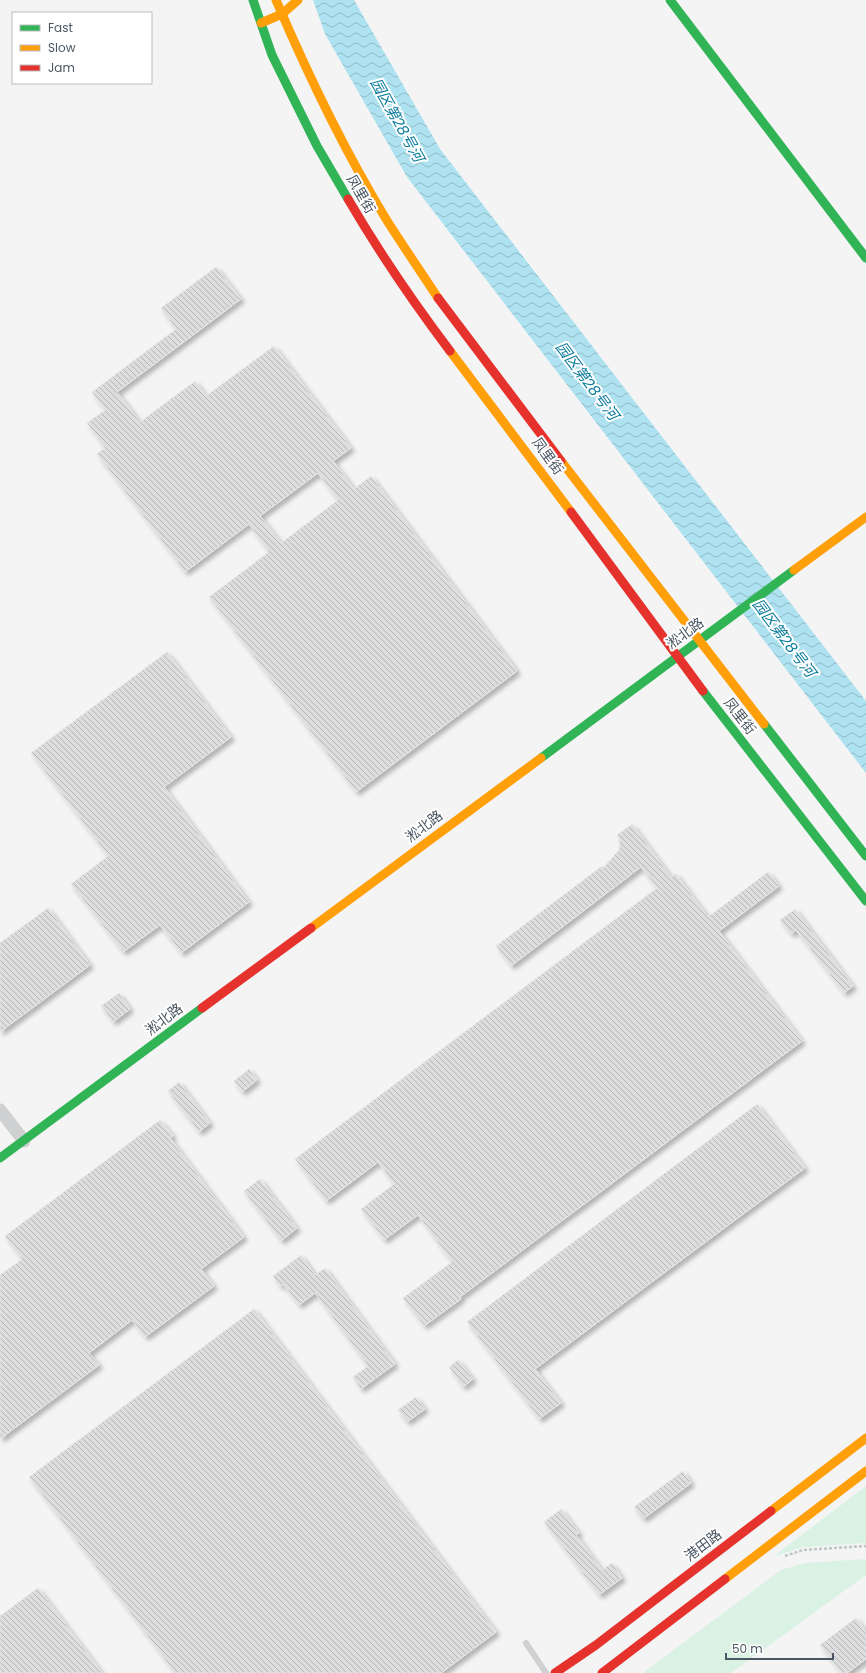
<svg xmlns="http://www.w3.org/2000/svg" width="866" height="1673" viewBox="0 0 866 1673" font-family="Poppins,'Noto Sans SC',sans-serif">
<defs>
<pattern id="water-waves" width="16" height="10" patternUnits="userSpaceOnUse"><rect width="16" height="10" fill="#aee2f0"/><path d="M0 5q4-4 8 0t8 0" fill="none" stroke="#90bac6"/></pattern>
<pattern id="building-back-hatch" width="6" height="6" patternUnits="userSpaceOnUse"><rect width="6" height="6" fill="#ddddde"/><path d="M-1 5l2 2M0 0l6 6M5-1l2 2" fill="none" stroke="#b5b6b7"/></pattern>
<filter id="shadow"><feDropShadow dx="3.5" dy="3.5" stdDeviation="2" flood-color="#0004"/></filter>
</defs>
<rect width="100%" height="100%" fill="#f4f4f4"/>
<g fill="#d9f2e3">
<path d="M866,1486v57l-63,4 -30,10z"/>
<path d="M866,1559v16l-135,98h-88l138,-103 24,-7z"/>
</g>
<path fill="url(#water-waves)" d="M313,0h41l86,149 426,552v72l-459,-596 -82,-143z"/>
<g fill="url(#building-back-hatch)" stroke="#e5e6e7" fill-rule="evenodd" filter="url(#shadow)">
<path d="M216,267l25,32 -124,93 23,30 55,-41 11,15 68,-50 77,102 -18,13 21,28 17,-13 146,195 -161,121 -147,-195 60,-45 -20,-28 -64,48 -88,-118 8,-6 -18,-25 18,-13 -13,-18 84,-63 -15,-21zM318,473l20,27 -57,43 -21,-27z"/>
<path d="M167,652l64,85 -67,50 85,115 -68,51 -21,-28 -37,27 -52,-68 37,-28 -77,-103z"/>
<path d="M632,824l39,53 5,-3 32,43 60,-45 11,14 -60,45 83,110 -342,256 1,2 -37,27 -21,-28 49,-36 -34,-47 -34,25 -23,-31 33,-25 -16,-22 -52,39 -31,-42 362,-271 -16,-21 -130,99 -15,-20 106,-80 1,2 16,-18 1,-10 -3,-5z"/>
<path d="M48,908l42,57 -90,67v-89z"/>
<path d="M795,909l58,77 -9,7 -48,-63 -5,4 -11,-14z"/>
<path d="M119,993l11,16 -17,13 -12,-16z"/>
<path d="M249,1069l8,11 -15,12 -8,-11z"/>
<path d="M179,1082l31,41 -11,9 -31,-41z"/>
<path d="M757,1104l48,64 -270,201 26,34 -22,16 -72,-97z"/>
<path d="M160,1120l13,16 -3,2 74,99 -43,32 13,17 -69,51 -13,-17 -43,33 10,12 -99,74v-164l22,-16 -17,-23z"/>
<path d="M260,1179l37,49 -16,13 -37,-50z"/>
<path d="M301,1255l14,20 10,-7 70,96 -34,25 -8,-12 15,-11 -53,-73 -16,12 -16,-21 -3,2 -7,-10z"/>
<path d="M254,1309l242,323 -55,41h-266l-146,-196z"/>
<path d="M458,1360l15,19 -10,8 -14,-20z"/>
<path d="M416,1397l9,12 -18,13 -9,-12z"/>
<path d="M683,1471l8,12 -48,36 -9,-12z"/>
<path d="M561,1509l18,24 -3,2 26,35 10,-7 10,15 -23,17 -55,-73z"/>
<path d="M38,1588l64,85h-102v-57z"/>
<path d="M856,1618l10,14v27l-19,14h-6l-21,-28z"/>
</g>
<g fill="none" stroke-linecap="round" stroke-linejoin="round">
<path stroke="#bcc7c4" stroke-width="2.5" stroke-dasharray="3 2" stroke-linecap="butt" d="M785,1556l18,-6 63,-4"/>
<path stroke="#ced0d2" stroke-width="6" d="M526,1643l20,30"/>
<path stroke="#ced0d2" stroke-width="13" d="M0,1110l24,31"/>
<g stroke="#30b455" stroke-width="9">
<path d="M253,0l19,55 45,91 31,53"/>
<path d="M670,0l196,258"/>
<path d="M703,691l163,210"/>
<path d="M764,724l102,132"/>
<path d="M541,758l253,-188"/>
<path d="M0,1158l202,-150"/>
</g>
<g stroke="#ff9f0a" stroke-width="9">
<path d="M276,0c32,75 68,150 110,219 17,27 35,53 52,79"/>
<path d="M261,23l21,-9 16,-14"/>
<path d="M450,351l121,161"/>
<path d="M561,461l203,263"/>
<path d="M794,570l72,-53"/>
<path d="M311,928l230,-170"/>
<path d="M771,1511l95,-73"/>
<path d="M725,1579l141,-108"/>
</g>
<g stroke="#e5322d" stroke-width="9">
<path d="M348,199c31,53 65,103 102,152"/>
<path d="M438,298l123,163"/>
<path d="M571,512l132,179"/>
<path d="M202,1008l109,-80"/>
<path d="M555,1673l41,-28 175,-134"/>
<path d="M602,1673l123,-94"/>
</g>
</g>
<g text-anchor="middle" stroke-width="4" stroke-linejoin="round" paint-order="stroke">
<g font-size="14" fill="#4a5661" stroke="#fff">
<text transform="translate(361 194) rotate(60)" y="5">凤里街</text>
<text transform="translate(548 456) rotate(54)" y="5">凤里街</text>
<text transform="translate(685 633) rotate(-36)" y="5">淞北路</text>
<text transform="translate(740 716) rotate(52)" y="5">凤里街</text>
<text transform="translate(424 826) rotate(-37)" y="5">淞北路</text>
<text transform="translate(164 1019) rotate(-37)" y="5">淞北路</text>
<text transform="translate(703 1545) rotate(-37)" y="5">港田路</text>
</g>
<g font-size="15" font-style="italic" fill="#0c7c9b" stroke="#fff">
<text transform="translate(397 120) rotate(61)" y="5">园区第28号河</text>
<text transform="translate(587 381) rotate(53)" y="5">园区第28号河</text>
<text transform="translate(784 638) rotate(53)" y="5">园区第28号河</text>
</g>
</g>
<rect x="12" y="12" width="140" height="72" fill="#ffffff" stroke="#b7bbc0"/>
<rect x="20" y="25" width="20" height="6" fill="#30b455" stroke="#b7bbc0"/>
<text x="48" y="32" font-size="12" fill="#4a5661">Fast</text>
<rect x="20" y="45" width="20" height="6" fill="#ff9f0a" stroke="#b7bbc0"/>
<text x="48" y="52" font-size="12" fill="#4a5661">Slow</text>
<rect x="20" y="65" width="20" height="6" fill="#e5322d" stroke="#b7bbc0"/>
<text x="48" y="72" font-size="12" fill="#4a5661">Jam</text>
<path d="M726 1653v6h107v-6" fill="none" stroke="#4a5661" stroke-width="2"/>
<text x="732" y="1653" font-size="12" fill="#4a5661" stroke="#ffffff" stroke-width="3" paint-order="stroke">50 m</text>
</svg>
